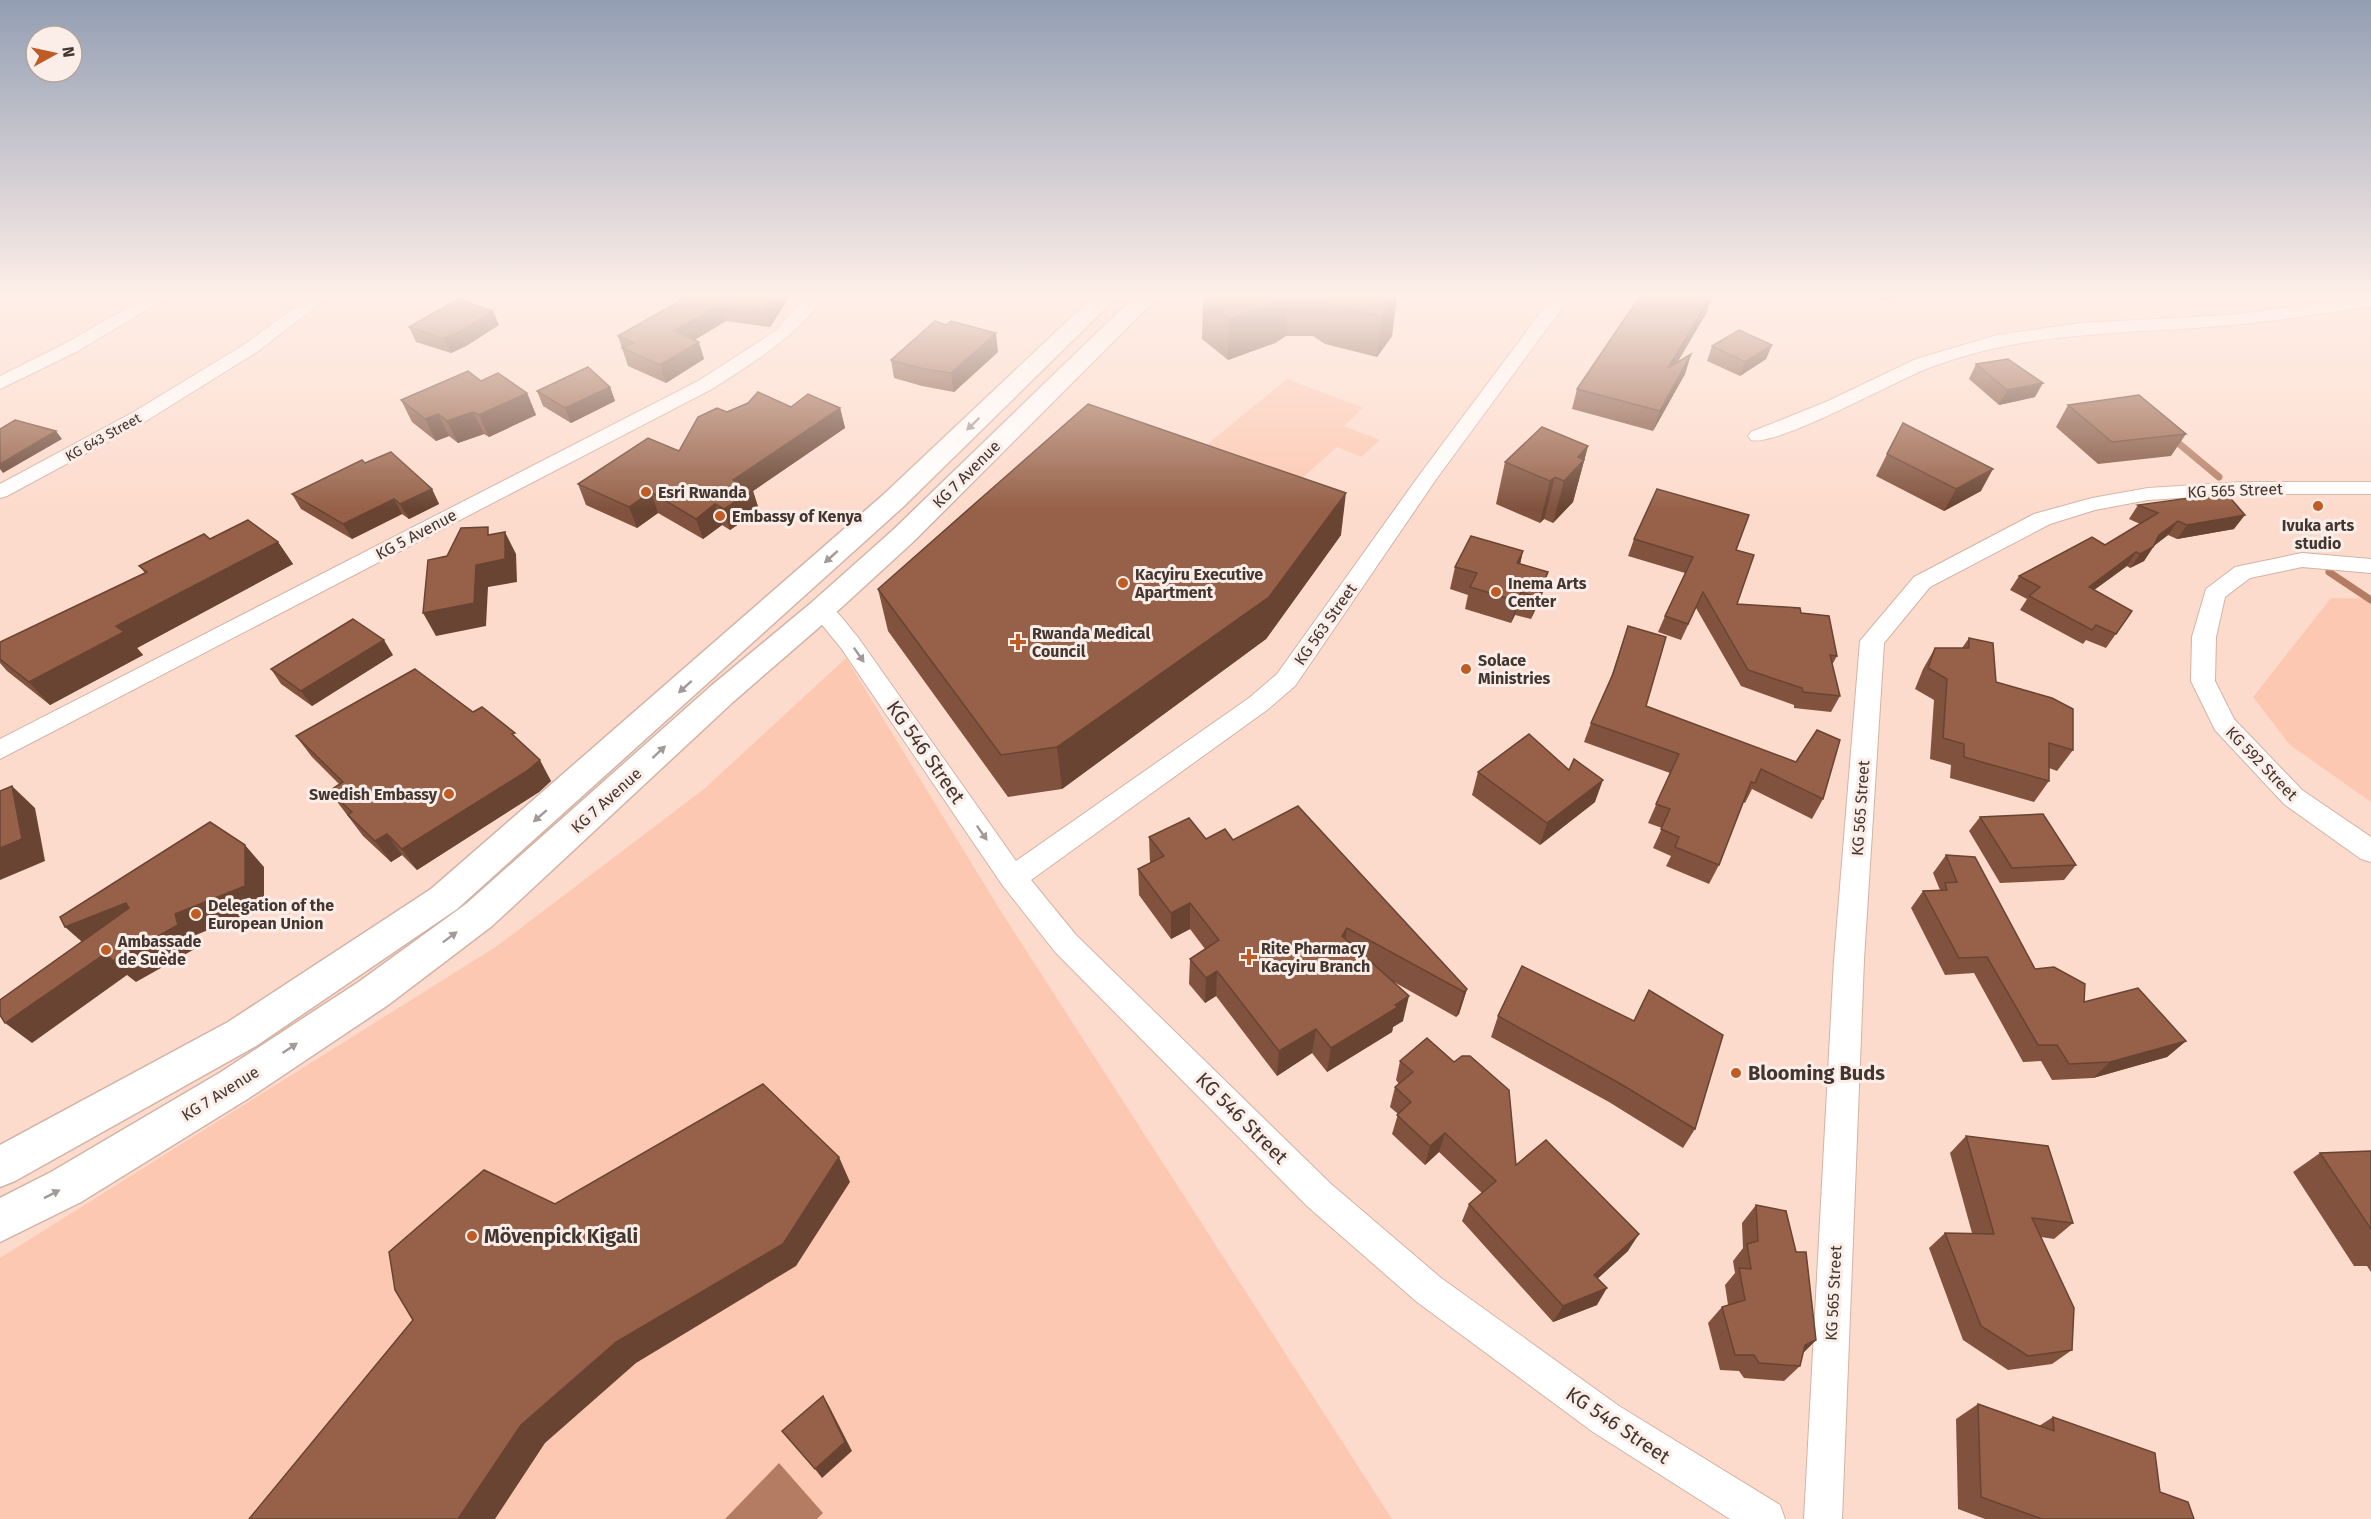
<svg xmlns="http://www.w3.org/2000/svg" width="2371" height="1519" viewBox="0 0 2371 1519" font-family="'Fira Sans',sans-serif">
<rect width="100%" height="100%" fill="#fddbcc"/>
<g fill="#fcc8b1">
<path d="M1287,379l76,29 -19,18 36,14 -19,17 -24,-10 -54,48 -91,-38z"/>
<path d="M2331,598l40,1v203l-81,-57 -37,-48z"/>
<path d="M846,658l156,255 390,606h-1392v-261l497,-312 207,-157z"/>
</g>
<path fill="#b47d63" d="M779,1463l44,50 -6,6h-92z"/>
<g fill="none" stroke-linecap="round" stroke-linejoin="round">
<g stroke="#b47d63" stroke-width="7">
<path d="M2171,437l48,40"/>
<path d="M2329,572l42,28"/>
</g>
<defs>
<g id="minor">
<path d="M148,296h22l-94,56 -76,37v-13l64,-32z"/>
<path d="M310,296h20l-73,56 -111,69 -139,75 -7,2v-14l132,-71 113,-69z"/>
<path d="M807,296h18c-30,42 -71,66 -113,93l-712,370v-20l698,-358 76,-49z"/>
<path d="M1553,296h18l-134,182 -142,208 -28,24 -236,170 45,55 255,249 110,94 178,128 161,99 5,14h-55l-137,-87 -176,-130 -110,-96 -251,-253 -53,-67 -162,-238 -31,-38 3,-5c20,-6 32,18 44,31l159,225 233,-163 28,-24 146,-204z"/>
<path d="M2371,296v10c-46,7 -93,15 -140,19 -105,10 -199,4 -300,42 -33,12 -153,80 -180,73l-3,-4 3,-4 77,-31 88,-42 81,-24 83,-12 152,-8z"/>
<path d="M2242,482h129v12h-129l-94,6 -53,10 -45,14 -120,63 -46,56 -20,317 -22,559h-38l30,-559 26,-319 54,-64 120,-63 58,-16 56,-10z"/>
<path d="M2302,553l69,6v14l-69,-6 -52,11 -25,19 -9,40 -1,44 19,38 68,71 69,47v25l-10,-3 -77,-55 -69,-74 -24,-49 1,-44 14,-48 29,-22z"/>
</g>
<g id="secondary">
<path d="M1094,296h24l-215,211 -446,402 -201,137 -241,135 -15,6v-42l228,-123 203,-133 452,-394z"/>
<path d="M1135,296h24l-246,246 -82,75 -98,85 -241,224 -104,79 -139,93 -168,104 -81,40v-44l51,-26 170,-100 139,-91 106,-77 245,-218 100,-83 82,-73z"/>
</g>
</defs>
<use href="#minor" stroke="#d3b3a5" stroke-width="2"/>
<use href="#secondary" stroke="#d3b3a5" stroke-width="3"/>
<use href="#minor" fill="#fff" fill-rule="evenodd"/>
<use href="#secondary" fill="#fff" fill-rule="evenodd"/>
</g>
<g fill="#81533e">
<path d="M790,296l-20,31 -44,-6 -31,19 9,19 -38,24 -38,-17 -10,-30 58,-33z"/>
<path d="M1210,296h187l-5,40 -15,21 -52,-13 -12,-8h-27l-11,7 -47,17 -26,-21 1,-40z"/>
<path d="M1876,296h23l-15,5z"/>
<path d="M1707,312l-30,51 14,-9 -6,20 -32,57 -81,-22 5,-20z"/>
<path d="M499,325l-33,21 -15,7 -35,-11 -7,-15z"/>
<path d="M946,325l52,27 -44,40 -32,-6 -28,-8 -3,-18z"/>
<path d="M1772,345l-6,14 -26,17 -33,-15 5,-15z"/>
<path d="M1976,364l59,33 -36,8 -30,-26z"/>
<path d="M481,381l46,12 9,22 -47,22 -5,-3 -26,9 -9,-7 -13,5 -24,-19 -11,-22z"/>
<path d="M610,387l5,14 -44,22 -28,-17 -6,-15z"/>
<path d="M2068,405l118,29 -15,22 -73,8 -42,-37z"/>
<path d="M791,407l49,1 5,20 -92,63 6,19 -29,20 -8,-5 -19,14 -45,-26 -21,15 -51,-23 -8,-21 101,-33 48,-39z"/>
<path d="M1588,446l-15,56 -20,21 -9,-4 -4,4 -44,-19 9,-42z"/>
<path d="M1887,454l94,37 -37,20 -68,-35z"/>
<path d="M365,463l67,26 7,15 -30,15 -7,-5 -50,25 -51,-30 -9,-15z"/>
<path d="M2138,505l96,24 -57,10 -9,-4 -14,11 -10,15 -14,7 -3,-2 -33,24 38,21 -26,37 -20,-8 -3,4 -63,-34 7,-11 -17,-9 9,-14 86,-31 35,-21 -11,-5z"/>
<path d="M1341,535l-75,104 -204,150 -54,8 -120,-166 -10,-42z"/>
<path d="M210,539l68,3 15,22 -156,84 6,7 -93,50 -43,-34 -7,-8v-21l145,-69 -6,-7z"/>
<path d="M1634,539l102,11 1,54 64,9 36,43 -5,9 8,31 -9,16 -37,-4v-3l-53,-19 -45,-78 -15,32 -23,-8 7,-16 20,-43 -57,-17z"/>
<path d="M1523,551l-3,13 28,8 -6,23 -11,24 -16,-4 -4,8 -46,-14 3,-14 -18,-6 5,-22z"/>
<path d="M1628,626l18,80 177,93 -11,20 -60,-30 -7,14 -2,-1 -24,63 -10,19 -43,-18 5,-10 -18,-8 9,-20 -14,-5 22,-50 -86,-31 7,-19 20,-46z"/>
<path d="M1969,638l27,44 77,68 -16,21 -8,-3v13l-15,21 -84,-24 1,-13 -21,-6 4,-59 -19,-11 8,-20 12,-21h27z"/>
<path d="M393,655l-81,51 -31,-22 -10,-15z"/>
<path d="M473,712l46,29 32,40 -12,11 -122,78 -15,-15 -11,7 -28,-26 -34,-45 10,-7 -27,-27 -16,-21z"/>
<path d="M1478,772l117,30 -55,43 -68,-50z"/>
<path d="M1980,817l96,48 -12,15 -64,3 -31,-52z"/>
<path d="M1149,837l84,3 234,149 -8,25 -3,3 -62,-35 9,39 -10,6 -1,5 -65,40 -15,-19 -35,23 -61,-80 -11,7 -16,-19 1,-25 15,-10 -15,-20 -19,10 -32,-44 -1,-26 12,-6z"/>
<path d="M1946,855l89,114 49,33 102,39 -19,16 -74,21 -41,2 -11,-19 -18,1 -49,-89 -29,2 -34,-67 12,-17 17,-1 -7,-17z"/>
<path d="M1522,966l173,163 -12,19 -74,-46 -118,-65 7,-21z"/>
<path d="M1400,1061l116,104 112,86 -30,27 -1,27 -44,17 -91,-101 7,-17 13,-11 -43,-41 -14,13 -33,-31 6,-20 -8,-7 5,-20 4,-3 -3,-4z"/>
<path d="M1966,1136l107,87 -19,16 -13,-2 31,113 -20,14 -44,6 -45,-30 -34,-92 16,-15h27l-22,-80z"/>
<path d="M2371,1151v121l-4,-6h-13l-61,-94 27,-19z"/>
<path d="M1756,1205l60,135 -13,13 -3,13 -16,15 -40,-3 -5,-7 -19,-1 -12,-47 14,-16 6,-2 -3,-20 10,-12 -2,-12 10,-13 -1,-25z"/>
<path d="M1978,1404l61,22 14,-9 107,75 34,27h-209l-27,-10 -2,-90z"/>
</g>
<g fill="#694432">
<path d="M774,296h16l-20,31 -5,-18z"/>
<path d="M1288,296l-2,40 -11,7 -47,17 1,-41z"/>
<path d="M1397,296l-5,40 -15,21 5,-40z"/>
<path d="M1711,296h1l-5,16 -45,76 6,-20z"/>
<path d="M1886,296h13l-15,5z"/>
<path d="M721,304l5,17 -47,28 -5,-18z"/>
<path d="M493,311l6,14 -33,21 -15,7 -7,-14z"/>
<path d="M996,333l2,19 -44,40 -3,-19z"/>
<path d="M699,342l5,17 -38,24 -6,-18z"/>
<path d="M1772,345l-6,14 -26,17 5,-14z"/>
<path d="M1691,354l-6,20 -32,57 7,-20z"/>
<path d="M2043,383l-8,14 -36,8 8,-15z"/>
<path d="M610,387l5,14 -44,22 -6,-15z"/>
<path d="M527,393l9,22 -47,22 -10,-22z"/>
<path d="M840,408l5,20 -92,63 6,19 -29,20 -6,-21 9,-29z"/>
<path d="M473,412l11,22 -26,9 -11,-22z"/>
<path d="M438,414l11,22 -13,5 -11,-22z"/>
<path d="M56,431l6,8 -59,34 -3,-4v-5z"/>
<path d="M1588,446l-15,56 -20,21 11,-42 14,-24z"/>
<path d="M1993,469l-12,22 -37,20 12,-22z"/>
<path d="M1555,477l-11,42 -4,4 10,-42z"/>
<path d="M432,489l7,15 -30,15 -9,-15z"/>
<path d="M651,492l7,21 -21,15 -8,-21z"/>
<path d="M1346,493l-5,42 -75,104 -204,150 -5,-42z"/>
<path d="M394,499l8,15 -50,25 -9,-15z"/>
<path d="M715,504l7,21 -19,14 -7,-20z"/>
<path d="M2245,515l-11,14 -57,10 10,-14z"/>
<path d="M2178,521l-10,14 -16,12h1l-9,14 -14,7 10,-14 19,-19z"/>
<path d="M505,532l11,22 1,28 -29,5 -2,39 -50,10 -13,-23 53,-48z"/>
<path d="M278,542l15,22 -156,84 6,7 -93,50 -21,-23 87,-56z"/>
<path d="M1523,551l-5,22 -1,-10z"/>
<path d="M2136,552l-9,14 -48,35 10,-14z"/>
<path d="M1548,572l-6,23 -11,24 6,-22z"/>
<path d="M1521,592l-6,23 -4,8 6,-22z"/>
<path d="M384,640l9,15 -81,51 -11,-15z"/>
<path d="M540,760l11,21 -12,11 -122,78 -15,-21z"/>
<path d="M1603,780l-8,22 -55,43 7,-22z"/>
<path d="M12,786l23,22 10,53 -45,19v-32z"/>
<path d="M387,834l15,21 -11,7 -16,-21z"/>
<path d="M245,845l19,22v40l-68,28 4,11 -64,36 -9,-7 -95,68 -27,-20 101,-70 69,-39z"/>
<path d="M126,903l22,22 -59,23 -24,-21z"/>
<path d="M1190,903v26l-19,10v-26z"/>
<path d="M1347,928l-4,26 -1,-18z"/>
<path d="M1217,971l-1,25 -11,7 1,-25z"/>
<path d="M1467,989l-8,25 -3,3 8,-25z"/>
<path d="M1409,996l-6,25 -10,6 -1,5 -65,40 4,-24z"/>
<path d="M1316,1029l-4,24 -35,23 2,-25z"/>
<path d="M2186,1041l-19,16 -74,21 17,-16z"/>
<path d="M1445,1133l-6,19 -14,13 5,-19z"/>
<path d="M839,1157l11,25 -54,84 -160,97 -91,80 -50,76h-37l63,-94 95,-83z"/>
<path d="M1639,1234l-11,17 -44,40 10,-16z"/>
<path d="M1607,1288l-10,17 -44,17 10,-16z"/>
<path d="M1816,1340l-16,16 5,-11z"/>
<path d="M823,1396l6,10 23,45 -30,27 -7,-9z"/>
</g>
<g fill="#966148" stroke="#694432" stroke-width="1.5">
<path d="M683,296h91l-9,13 -44,-5 -47,27 25,11 -39,23 -38,-17 12,-5 -16,-7 58,-33z"/>
<path d="M1210,296h78l-10,7 -49,16 -26,-20z"/>
<path d="M1318,296h78l-14,21 -53,-13z"/>
<path d="M1640,296h71l-43,72 23,-14 -31,57 -83,-22z"/>
<path d="M458,299l35,12 -34,21 -15,7 -35,-12z"/>
<path d="M935,321l11,4 5,-4 45,12 -45,40 -32,-5 -28,-8z"/>
<path d="M1739,330l33,15 -27,17 -33,-16z"/>
<path d="M2008,359l35,24 -36,7 -31,-26z"/>
<path d="M588,367l22,20 -45,21 -28,-17z"/>
<path d="M468,371l13,10 17,-8 29,20 -48,22 -6,-3 -26,9 -9,-7 -13,5 -24,-19z"/>
<path d="M758,392l33,15 17,-13 32,14 -107,72 19,10 -28,19 -9,-5 -19,15 -45,-27 -22,15 -51,-23 70,-46 31,13 19,-34 19,-9 10,4 21,-9z"/>
<path d="M2139,395l47,39 -74,8 -44,-37z"/>
<path d="M1088,404l258,89 -77,104 -212,150 -56,8 -123,-166z"/>
<path d="M15,420l41,11 -56,33v-35z"/>
<path d="M1903,423l90,46 -37,20 -69,-35z"/>
<path d="M1542,427l46,19 -10,11 6,3 -20,21 -9,-4 -5,4 -45,-19z"/>
<path d="M391,452l41,37 -32,15 -6,-5 -51,25 -51,-30 70,-34 3,3z"/>
<path d="M1657,489l92,26 -13,35 18,5 -17,49 63,4 1,5 28,3 8,40 -7,-1 10,41 -37,-4 -1,-4 -54,-18 -45,-78 -15,32 -23,-8 28,-59 -59,-18z"/>
<path d="M2226,493l19,22 -58,10 -9,-4 -19,14 -6,12 -13,7 -4,-2 -47,35 43,24 -16,23 -20,-9 -4,5 -63,-34 11,-9 -21,-11 73,-39 13,8 53,-32 -20,-8z"/>
<path d="M248,520l30,22 -162,84 8,6 -95,50 -29,-23v-17l147,-70 -8,-6 65,-32 6,5z"/>
<path d="M488,527v8l17,-3v27l-29,6 -2,38 -51,10 5,-53 19,-4 14,-28z"/>
<path d="M1471,536l52,15 -6,12 31,9 -11,25 -16,-5 -4,9 -47,-14 7,-14 -22,-6z"/>
<path d="M353,619l31,21 -83,51 -30,-22z"/>
<path d="M1628,626l38,11 -20,69 150,56 21,-32 23,10 -17,59 -62,-30 -6,14 -4,-1 -32,83 -44,-18 4,-10 -18,-8 9,-20 -14,-5 23,-50 -88,-31 22,-49z"/>
<path d="M1969,638l24,5 3,39 56,16 21,11v41l-24,-7v38l-85,-24v-13l-21,-6 4,-59 -19,-11 7,-20h34z"/>
<path d="M415,669l58,43 9,-5 33,26 -3,1 28,26 -13,11 -125,78 -15,-15 -12,7 -27,-26 4,-3 -23,-21 14,-9 -47,-46z"/>
<path d="M1529,734l40,36 5,-11 29,21 -56,43 -69,-51z"/>
<path d="M12,786l10,53 -22,9v-57z"/>
<path d="M1298,806l169,183 -3,3 -117,-64 -5,8 67,60 -14,9 3,2 -67,41 -15,-19 -37,22 -62,-80 -11,7 -16,-19 29,-19 -29,-37 -19,10 -33,-44 26,-13 -15,-19 40,-19 17,21 19,-10 8,11z"/>
<path d="M2043,814l33,51 -64,3 -32,-51z"/>
<path d="M210,822l35,23v41l-70,28 3,11 -65,36 -7,-8 -101,70 -5,-8v-15l129,-92 -3,-5 -61,24 -5,-10z"/>
<path d="M1946,855l29,2 60,112 19,-2 31,17 -1,18 54,-14 48,53 -76,21 -41,2 -12,-19h-19l-51,-88 -28,1 -36,-67 24,-1 -2,-7 12,-1z"/>
<path d="M1522,966l112,55 15,-31 74,45 -28,94 -76,-46 -121,-67z"/>
<path d="M1427,1038l27,24 8,-6h8l39,34 7,75 30,-25 93,94 -45,41 13,13 -44,18 -94,-102 27,-23 -51,-48 -15,13 -33,-31 14,-13 -16,-15 18,-15 -13,-11z"/>
<path d="M763,1084l76,73 -56,87 -167,98 -95,83 -63,94h-209l164,-199 -18,-30 -6,-38 95,-82 71,34z"/>
<path d="M1966,1136l82,10 25,77 -41,-5 42,90 -2,42 -44,6 -47,-30 -36,-93 49,1z"/>
<path d="M2371,1151v78l-51,-76z"/>
<path d="M1756,1205l30,6 10,41h10l10,88 -11,5 -5,21 -41,-3 -5,-8h-19l-13,-48 23,-7 -6,-32 12,1 -4,-25 11,-3z"/>
<path d="M823,1396l22,46 -30,27 -33,-38z"/>
<path d="M1978,1404l76,27 -1,-14 102,36 5,39 28,10 6,17h-152l-61,-22z"/>
</g>
<defs><path id="oneway-solid" d="M-6-.8H1V-3.2L6.5 0L1 3.2V.8H-6Z" transform="scale(1.5)"/></defs>
<g fill="#a19a98">
<use href="#oneway-solid" transform="translate(973 424) rotate(136)"/>
<use href="#oneway-solid" transform="translate(831 557) rotate(138)"/>
<use href="#oneway-solid" transform="translate(859 655) rotate(55)"/>
<use href="#oneway-solid" transform="translate(685 687) rotate(138)"/>
<use href="#oneway-solid" transform="translate(659 752) rotate(-43)"/>
<use href="#oneway-solid" transform="translate(540 816) rotate(139)"/>
<use href="#oneway-solid" transform="translate(982 833) rotate(55)"/>
<use href="#oneway-solid" transform="translate(450 937) rotate(-37)"/>
<use href="#oneway-solid" transform="translate(290 1048) rotate(-34)"/>
<use href="#oneway-solid" transform="translate(52 1194) rotate(-27)"/>
</g>
<linearGradient id="sky" x2="0" y2="1"><stop stop-color="#939eb3"/><stop offset="0.58" stop-color="#feefe8"/><stop offset="1" stop-color="#feefe8" stop-opacity="0"/></linearGradient>
<rect width="2371" height="509" fill="url(#sky)"/>
<g fill="#bf5b25" stroke="#fbede7" stroke-width="2">
<circle cx="646" cy="492" r="6"/>
<circle cx="2318" cy="506" r="6"/>
<circle cx="720" cy="516" r="6"/>
<circle cx="1123" cy="583" r="6"/>
<circle cx="1496" cy="592" r="6"/>
<path d="M1015 633h6v6h6v6h-6v6h-6v-6h-6v-6h6z"/>
<circle cx="1466" cy="669" r="6"/>
<circle cx="449" cy="794" r="6"/>
<circle cx="196" cy="914" r="6"/>
<circle cx="106" cy="950" r="6"/>
<path d="M1246 948h6v6h6v6h-6v6h-6v-6h-6v-6h6z"/>
<circle cx="1736" cy="1073" r="6"/>
<circle cx="472" cy="1236" r="6"/>
</g>
<g text-anchor="middle" stroke-width="6" stroke-linejoin="round" paint-order="stroke">
<g font-size="14" fill="#433630" stroke="#fbede7">
<text transform="translate(103 437) rotate(-29)" y="5">KG 643 Street</text>
</g>
<g font-size="16" fill="#433630" stroke="#fbede7">
<text transform="translate(966 474) rotate(-45)" y="6">KG 7 Avenue</text>
<text transform="translate(2235 490) rotate(-2)" y="6">KG 565 Street</text>
<text transform="translate(416 534) rotate(-28)" y="6">KG 5 Avenue</text>
<text transform="translate(1325 624) rotate(-55)" y="6">KG 563 Street</text>
<text transform="translate(2262 763) rotate(46)" y="6">KG 592 Street</text>
<text transform="translate(606 800) rotate(-42)" y="6">KG 7 Avenue</text>
<text transform="translate(1860 808) rotate(-86)" y="6">KG 565 Street</text>
<text transform="translate(220 1093) rotate(-32)" y="6">KG 7 Avenue</text>
<text transform="translate(1833 1293) rotate(-87)" y="6">KG 565 Street</text>
</g>
<g font-size="16" font-weight="bold" fill="#433630" stroke="#fbede7" text-anchor="start">
<text x="658" y="498">Esri Rwanda</text>
<text x="732" y="522">Embassy of Kenya</text>
<text x="2318" y="531" text-anchor="middle">Ivuka arts<tspan x="2318" dy="18">studio</tspan></text>
<text x="1135" y="580">Kacyiru Executive<tspan x="1135" dy="18">Apartment</tspan></text>
<text x="1508" y="589">Inema Arts<tspan x="1508" dy="18">Center</tspan></text>
<text x="1032" y="639">Rwanda Medical<tspan x="1032" dy="18">Council</tspan></text>
<text x="1478" y="666">Solace<tspan x="1478" dy="18">Ministries</tspan></text>
<text x="437" y="800" text-anchor="end">Swedish Embassy</text>
<text x="208" y="911">Delegation of the<tspan x="208" dy="18">European Union</tspan></text>
<text x="118" y="947">Ambassade<tspan x="118" dy="18">de Suède</tspan></text>
<text x="1261" y="954">Rite Pharmacy<tspan x="1261" dy="18">Kacyiru Branch</tspan></text>
</g>
<g font-size="20" fill="#433630" stroke="#fbede7">
<text transform="translate(926 752) rotate(55)" y="7">KG 546 Street</text>
<text transform="translate(1242 1118) rotate(45)" y="7">KG 546 Street</text>
<text transform="translate(1618 1425) rotate(34)" y="7">KG 546 Street</text>
</g>
<g font-size="20" font-weight="bold" fill="#433630" stroke="#fbede7" text-anchor="start">
<text x="1748" y="1080">Blooming Buds</text>
<text x="484" y="1243">Mövenpick Kigali</text>
</g>
</g>
<g transform="translate(54 54) rotate(82)"><circle r="28" fill="#fbede7" stroke="#b1a49e" stroke-width="1.5"/>
<path d="M0-4.5L10 22L0 15L-10 22Z" fill="#bf5b25"/>
<text y="-9" font-size="16" font-weight="bold" text-anchor="middle" fill="#433630">N</text>
</g>
</svg>
